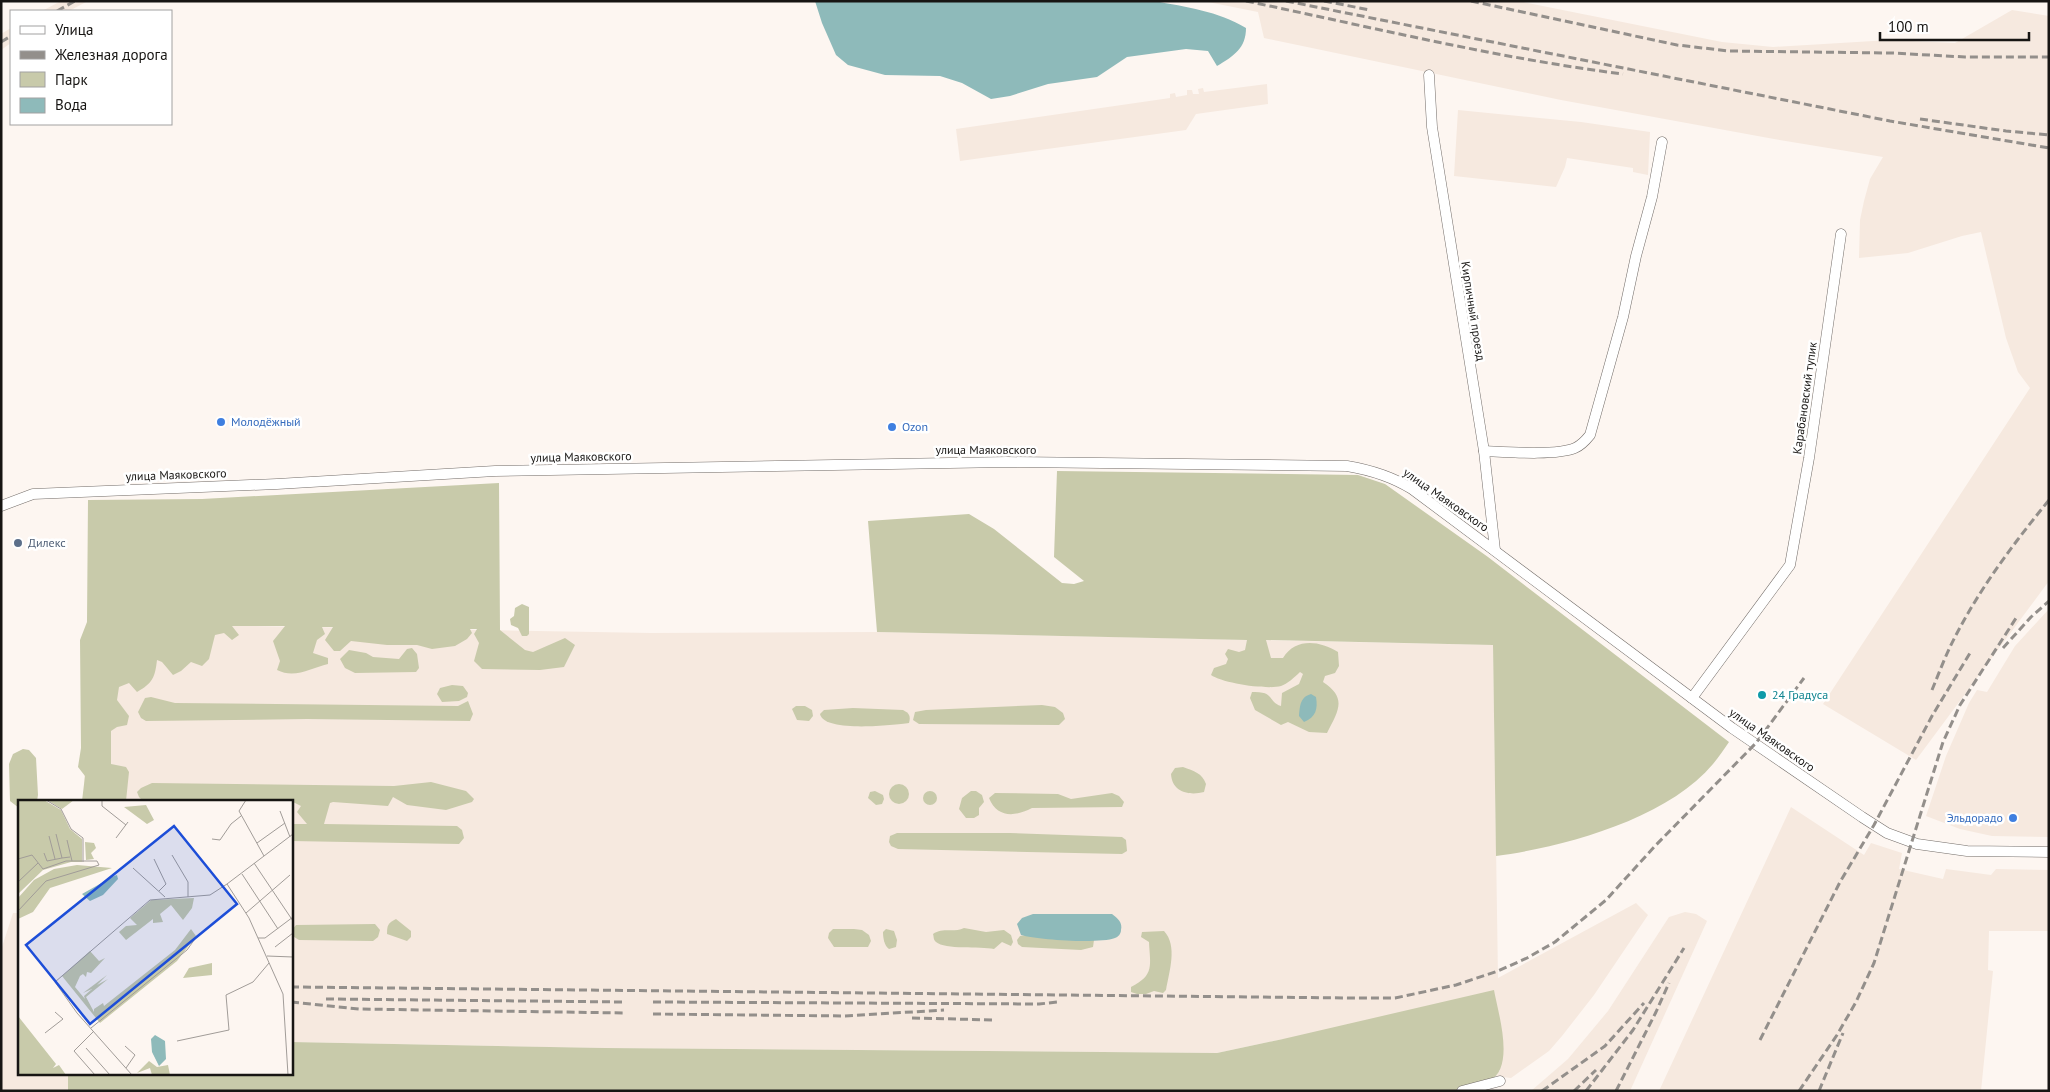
<svg xmlns="http://www.w3.org/2000/svg" width="2050" height="1092" viewBox="0 0 2050 1092" font-family="'PT Sans',sans-serif">
<rect width="100%" height="100%" fill="#fdf6f1"/>
<g fill="#f6e9df">
<path d="M61,1h27l-19,10h-27z"/>
<path d="M1203,1h315l204,41 51,5 117,-7 65,3 57,-33 37,6v565l-133,179 -93,-56 207,-316 -12,-16 -12,-34 -25,-106 -19,4 -54,17 -49,5 1,-38 4,-19 6,-22 13,-22 -109,-18 -213,-39 -297,-62 -6,-26z"/>
<path d="M11,28v15l-10,7v-16z"/>
<path d="M1267,84l1,20 -72,10 -10,16 -226,31 -4,-32 214,-31v-4l5,-1 1,4 11,-2v-5h5l1,4h6l-1,-5 5,-1 1,4z"/>
<path d="M1458,110l123,12 69,10 -2,43 -15,-3v-4l-66,-10 -2,9 -9,20 -102,-11z"/>
<path d="M2049,609v228l-57,-1 -32,-7 -34,-13 20,-60 23,-53 8,-13 10,2 28,-46z"/>
<path d="M87,623l564,10 226,-1 616,13 5,333 138,-75 12,12 -54,80 -32,41 -13,15 -38,27 -15,-2 4,-6 -217,-31 -66,14 -612,-5 -314,-6v-241h-207z"/>
<path d="M1791,807l73,48 7,-12 31,10 -3,16 44,10 3,-10 45,6 5,-6 53,1v61h-60l-1,39 5,1 -12,120h-322z"/>
<path d="M1685,912l11,2 11,7 -77,170h-99l37,-32 40,-48 61,-94z"/>
<path d="M13,913h6v160h49v18h-67v-141z"/>
</g>
<g fill="#c8caaa">
<path d="M1057,471l301,4 27,9 103,73 241,185c-5,7 -10,15 -16,22 -46,55 -149,83 -217,92l-3,-211 -227,-5 5,18h12c12,-20 36,-18 55,-6l1,14 -4,7 -10,3 -2,6c24,16 16,28 4,51l-18,-1 -21,-10 -7,3 -26,-15 -5,-12 2,-6c23,-1 15,9 29,14l1,-13 17,-9 4,-10 -3,-2c-5,5 -13,12 -19,14 -14,4 -59,-3 -70,-11l3,-7 12,-4 2,-5 -3,-5 3,-5 11,3 6,-2 2,-10 -370,-8 -9,-111 101,-7 25,15 68,54 12,1 10,-3 -30,-24z"/>
<path d="M499,483l1,147 25,20 8,2 32,-14 10,7 -11,22 -24,3 -58,-1 -8,-8 5,-18 -5,-9 3,-5h-7l2,4 -5,6 -12,7 -23,3 -15,-4h-30l-36,-4 -11,10h-6l-9,-11 8,-13h-11l3,7 -8,6 -4,13 15,5v6c-17,4 -33,15 -51,6l3,-9 -7,-20 12,-15h-53l7,9 -7,5 -8,-7 -9,2 -6,24 -7,7 -11,-4 -10,9 -8,4 -11,-13 -5,-2c-2,17 -4,23 -20,32l-8,-9 -10,4 -2,13 12,16 -2,9 -10,2 -6,4v33l15,3 3,5 -3,29h-44l3,-25 -7,-9 3,-19 -1,-108 7,-18 1,-122 114,-1z"/>
<path d="M522,604l7,3v27l-2,2h-5l-4,-8 -7,-3 -1,-6 4,-3 1,-8z"/>
<path d="M412,648l5,6 2,14 -3,4 -61,1 -10,-5 -5,-9 9,-9 17,3 7,4 26,2 8,-10z"/>
<path d="M452,685l11,1 5,7 -1,4 -8,4 -17,1 -5,-8 3,-6z"/>
<path d="M151,697l24,6 283,3 10,-5 5,13 -3,7 -163,-2 -161,2 -5,-3 -3,-6 7,-14z"/>
<path d="M1042,705l13,2 8,6 2,6 -6,6 -140,-1 -6,-4 2,-8 11,-2z"/>
<path d="M796,706h9l7,4 1,6 -4,5 -12,-1 -5,-11z"/>
<path d="M853,708l50,2c6,3 8,6 6,13 -16,2 -85,10 -89,-9l4,-4z"/>
<path d="M23,749l6,1 7,8 2,37 -1,6h-18v7l-9,-7 -1,-37 4,-10z"/>
<path d="M1183,767c11,4 19,6 23,17l-2,8c-15,4 -32,0 -33,-18l4,-6z"/>
<path d="M431,782l35,9 8,8 -2,3 -26,8 -39,-5 -14,-8 -5,9 -55,-4 -3,1 -6,21 133,2 5,4 2,8 -5,6 -168,-3v-17h16l-10,-12 4,-6 -10,-5h-148l-4,-4 -2,-5 4,-4 11,-5 242,3z"/>
<circle cx="899" cy="794" r="10"/>
<circle cx="930" cy="798" r="7"/>
<path d="M875,791l8,4 1,4 -2,5 -6,1 -8,-7 2,-6z"/>
<path d="M971,791h5l6,4 2,7 -5,6v7l-5,3h-8l-7,-9 3,-11z"/>
<path d="M995,793l63,1 13,5 41,-6 7,3 5,6 -2,5 -90,1c-17,9 -35,10 -43,-10z"/>
<path d="M897,833h113l112,4 4,3 1,11 -5,3 -224,-5 -7,-3 -2,-4 1,-6z"/>
<path d="M396,919l15,12v6l-4,4 -20,-7c0,-9 1,-11 9,-15z"/>
<path d="M375,924l5,6 -2,7 -5,4 -74,-1 -8,-5 1,-5 4,-5z"/>
<path d="M964,928l22,4 18,-2 7,5 2,7 -2,4 -9,-4 -8,7c-14,-3 -49,1 -58,-7 -3,-3 -2,-5 -3,-8 10,-7 21,-1 31,-6z"/>
<path d="M833,929h21l8,1 7,5 2,6 -3,6h-34l-6,-9 1,-5z"/>
<path d="M886,929l8,2 3,9 -1,7 -7,2c-5,-3 -6,-12 -6,-17z"/>
<path d="M1164,931c14,15 5,41 2,59l-3,3 -9,-2 -8,3h-9l-6,-2v-5c24,-12 19,-22 18,-45l-8,-5 1,-5z"/>
<path d="M1032,934l62,6 -1,7 -12,3 -59,-3 -4,-3 -1,-4 3,-4z"/>
<path d="M1494,990c4,23 22,78 -5,91 -11,5 -26,7 -38,10h-1383v-18h223v-31l314,6 612,5 66,-14z"/>
</g>
<g fill="#8ebaba">
<path d="M815,1h339c32,6 64,10 92,27 0,20 -12,28 -29,38l-9,-15 -22,-2 -59,8 -30,20 -49,7 -38,12 -19,3 -29,-16 -22,-7 -55,-1 -37,-10 -12,-10 -14,-32z"/>
<path d="M1311,694l5,3c2,12 0,20 -12,25l-5,-6c1,-10 1,-19 12,-22z"/>
<path d="M1033,914h79c5,4 11,8 9,16 0,4 -3,7 -6,8 -16,6 -77,2 -94,-3l-4,-11 5,-6z"/>
</g>
<g fill="none" stroke-linecap="round" stroke-linejoin="round">
<defs>
<g id="minor">
<path d="M1429,75l3,52 52,324 11,99"/>
<path d="M1484,451c22,1 72,5 91,-3 7,-3 11,-8 15,-13l33,-118 13,-61 16,-59 10,-55"/>
<path d="M1,506l32,-12 244,-10 218,-13 512,-9 340,4c24,4 44,10 65,23l320,239 130,89 25,16 30,11 50,7 82,1"/>
<path d="M1692,698l98,-133 19,-107 32,-224"/>
<path d="M1462,1091l38,-10"/>
</g>
</defs>
<use href="#minor" stroke="#736d69" stroke-width="11"/>
<use href="#minor" stroke="#fff" stroke-width="10"/>
<g stroke="#938f8b" stroke-width="3" stroke-dasharray="8 4" stroke-linecap="butt">
<path d="M1246,1c125,26 250,57 377,73"/>
<path d="M1286,1l604,120 159,27"/>
<path d="M1324,1l46,9"/>
<path d="M1471,1l206,44 52,6 163,2 73,4h84"/>
<path d="M57,11l18,-10"/>
<path d="M1,42l10,-6"/>
<path d="M1920,119l86,12 43,4"/>
<path d="M2003,648l28,-31 18,-16"/>
<path d="M1932,690c7,-17 14,-36 23,-53 25,-49 59,-94 94,-137"/>
<path d="M291,987l1058,11h46l61,-13 42,-14 29,-13 28,-16 51,-42 49,-54 101,-103 48,-65"/>
<path d="M326,999l300,3"/>
<path d="M291,1002l68,7 267,4"/>
<path d="M653,1002l386,2 19,-2"/>
<path d="M653,1014l192,2 99,-6"/>
<path d="M912,1018l83,2"/>
<path d="M1760,1040l80,-158 34,-57 58,-109 38,-63"/>
<path d="M1542,1091l63,-45 39,-43"/>
<path d="M1574,1091l22,-21"/>
<path d="M1586,1091l47,-61 51,-82"/>
<path d="M1616,1091l40,-79 13,-29"/>
<path d="M1799,1091l38,-56 19,-33 18,-39 69,-221 17,-37 58,-90"/>
<path d="M1819,1091l24,-58"/>
</g>
</g>
<g fill="#3f7fe0" stroke="#fff" stroke-width="2">
<circle cx="221" cy="422" r="5"/>
<circle cx="892" cy="427" r="5"/>
<circle cx="2013" cy="818" r="5"/>
</g>
<circle fill="#5c6f8a" stroke="#fff" stroke-width="2" cx="18" cy="543" r="5"/>
<circle fill="#0f9aa8" stroke="#fff" stroke-width="2" cx="1762" cy="695" r="5"/>
<g text-anchor="middle" stroke-width="5" stroke-linejoin="round" paint-order="stroke">
<g font-size="12" fill="#171513" stroke="#fff">
<text transform="translate(1473 311) rotate(81)" y="4">Кирпичный проезд</text>
<text transform="translate(1805 398) rotate(-82)" y="4">Карабановский тупик</text>
<text x="986" y="454">улица Маяковского</text>
<text transform="translate(581 457) rotate(-1)" y="4">улица Маяковского</text>
<text transform="translate(176 475) rotate(-2)" y="4">улица Маяковского</text>
<text transform="translate(1446 500) rotate(35)" y="4">улица Маяковского</text>
<text transform="translate(1772 740) rotate(35)" y="4">улица Маяковского</text>
</g>
<g font-size="12" fill="#366cbe" stroke="#fff" text-anchor="start">
<text x="231" y="426">Молодёжный</text>
<text x="902" y="431">Ozon</text>
<text x="2003" y="822" text-anchor="end">Эльдорадо</text>
</g>
<g font-size="12" fill="#4e5e75" stroke="#fff" text-anchor="start">
<text x="28" y="547">Дилекс</text>
</g>
<g font-size="12" fill="#0d838f" stroke="#fff" text-anchor="start">
<text x="1772" y="699">24 Градуса</text>
</g>
</g>
<g transform="translate(18 800)">
<rect width="275" height="275" fill="#fdf6f1"/>
<path d="M0,0h26l17,10 9,19 12,10v23h-11l-28,8 -25,24zM29,0h27l-12,9zM128,5l8,15 -7,4 -23,-17zM67,42l9,1 2,5 -5,5 3,6 -8,1zM59,65l35,3 -62,20 -17,24 -15,7v-21l16,-18 20,-11zM176,98l-2,10 -9,12 -12,-15 -11,9 3,8 -10,1v-4l-27,21 -7,-8 7,-6 11,-1 -7,-7 21,-18zM173,129l5,7 -19,25 -77,62 -38,-47 28,-25 9,10 6,-3 -14,15 -4,-1 -1,5 -3,-3 -3,2 -5,11 10,12 -1,-3 8,-7 -9,4 24,-18 -10,10 11,-6 -22,18 8,15v-3l9,-6 1,3 71,-56zM194,163v12l-29,3 6,-10zM0,216l38,48 -3,4 6,-3 7,10h-48zM131,261l8,6 11,-2 2,10h-18l-2,-7 -13,5z" fill="#c8caaa"/>
<path d="M96,76l3,-1 1,4 -15,16 -13,6 -8,-7zM137,235l10,6 1,18 -7,7 -7,-14 -1,-13z" fill="#8ebaba"/>
<path fill="none" stroke="#a19c98" stroke-width="1" d="M28,0l15,9 10,20 12,9v24M84,0v6l24,19M228,0l-7,11 25,45 -37,28 22,34 34,76 5,81M262,11l10,26M38,34l6,24 8,-1M31,36l6,23M98,38l12,-16M194,39l8,1 11,-16 10,-8M49,40l5,21M239,43l28,-20M26,53l3,8 15,-3M154,55l16,27v15M246,56l29,-22M0,59l14,-4 11,14 23,-8h31l2,4 -53,16 -28,30M136,59l12,25 -7,7M236,63l39,58M115,68l32,29M224,74l36,55M0,82l20,-19M228,113l44,-38M240,138h7l28,-21M257,147l18,-14M249,156l26,1M73,228l96,-78 10,-14M76,231l-20,20 21,24M27,233l18,-14 -8,-7M159,241l52,-11 -3,-35 27,-13 16,-19M107,246l10,9 -9,13M68,248l24,27M114,275l-55,-62 -22,-31 95,-82 60,-5 17,-11"/>
<path fill="#1d4ed8" fill-opacity="0.15" stroke="#1d4ed8" stroke-width="2.5" d="M156,26l63,78 -147,120 -64,-79z"/>
<rect width="275" height="275" fill="none" stroke="#171513" stroke-width="2.5"/>
</g>
<rect width="2050" height="1092" fill="none" stroke="#171513" stroke-width="5"/>
<rect x="10" y="10" width="162" height="115" fill="#ffffff" stroke="#a2a1a1"/>
<rect x="20" y="26" width="25" height="8" fill="#ffffff" stroke="#a2a1a1"/>
<text x="55" y="35" font-size="15" fill="#171513">Улица</text>
<rect x="20" y="51" width="25" height="8" fill="#938f8b" stroke="#a2a1a1"/>
<text x="55" y="60" font-size="15" fill="#171513">Железная дорога</text>
<rect x="20" y="72" width="25" height="15" fill="#c8caaa" stroke="#a2a1a1"/>
<text x="55" y="85" font-size="15" fill="#171513">Парк</text>
<rect x="20" y="98" width="25" height="15" fill="#8ebaba" stroke="#a2a1a1"/>
<text x="55" y="110" font-size="15" fill="#171513">Вода</text>
<path d="M1880 32v8h149v-8" fill="none" stroke="#171513" stroke-width="2.5"/>
<text x="1888" y="32" font-size="15" fill="#171513" stroke="#ffffff" stroke-width="4" paint-order="stroke">100 m</text>
</svg>
